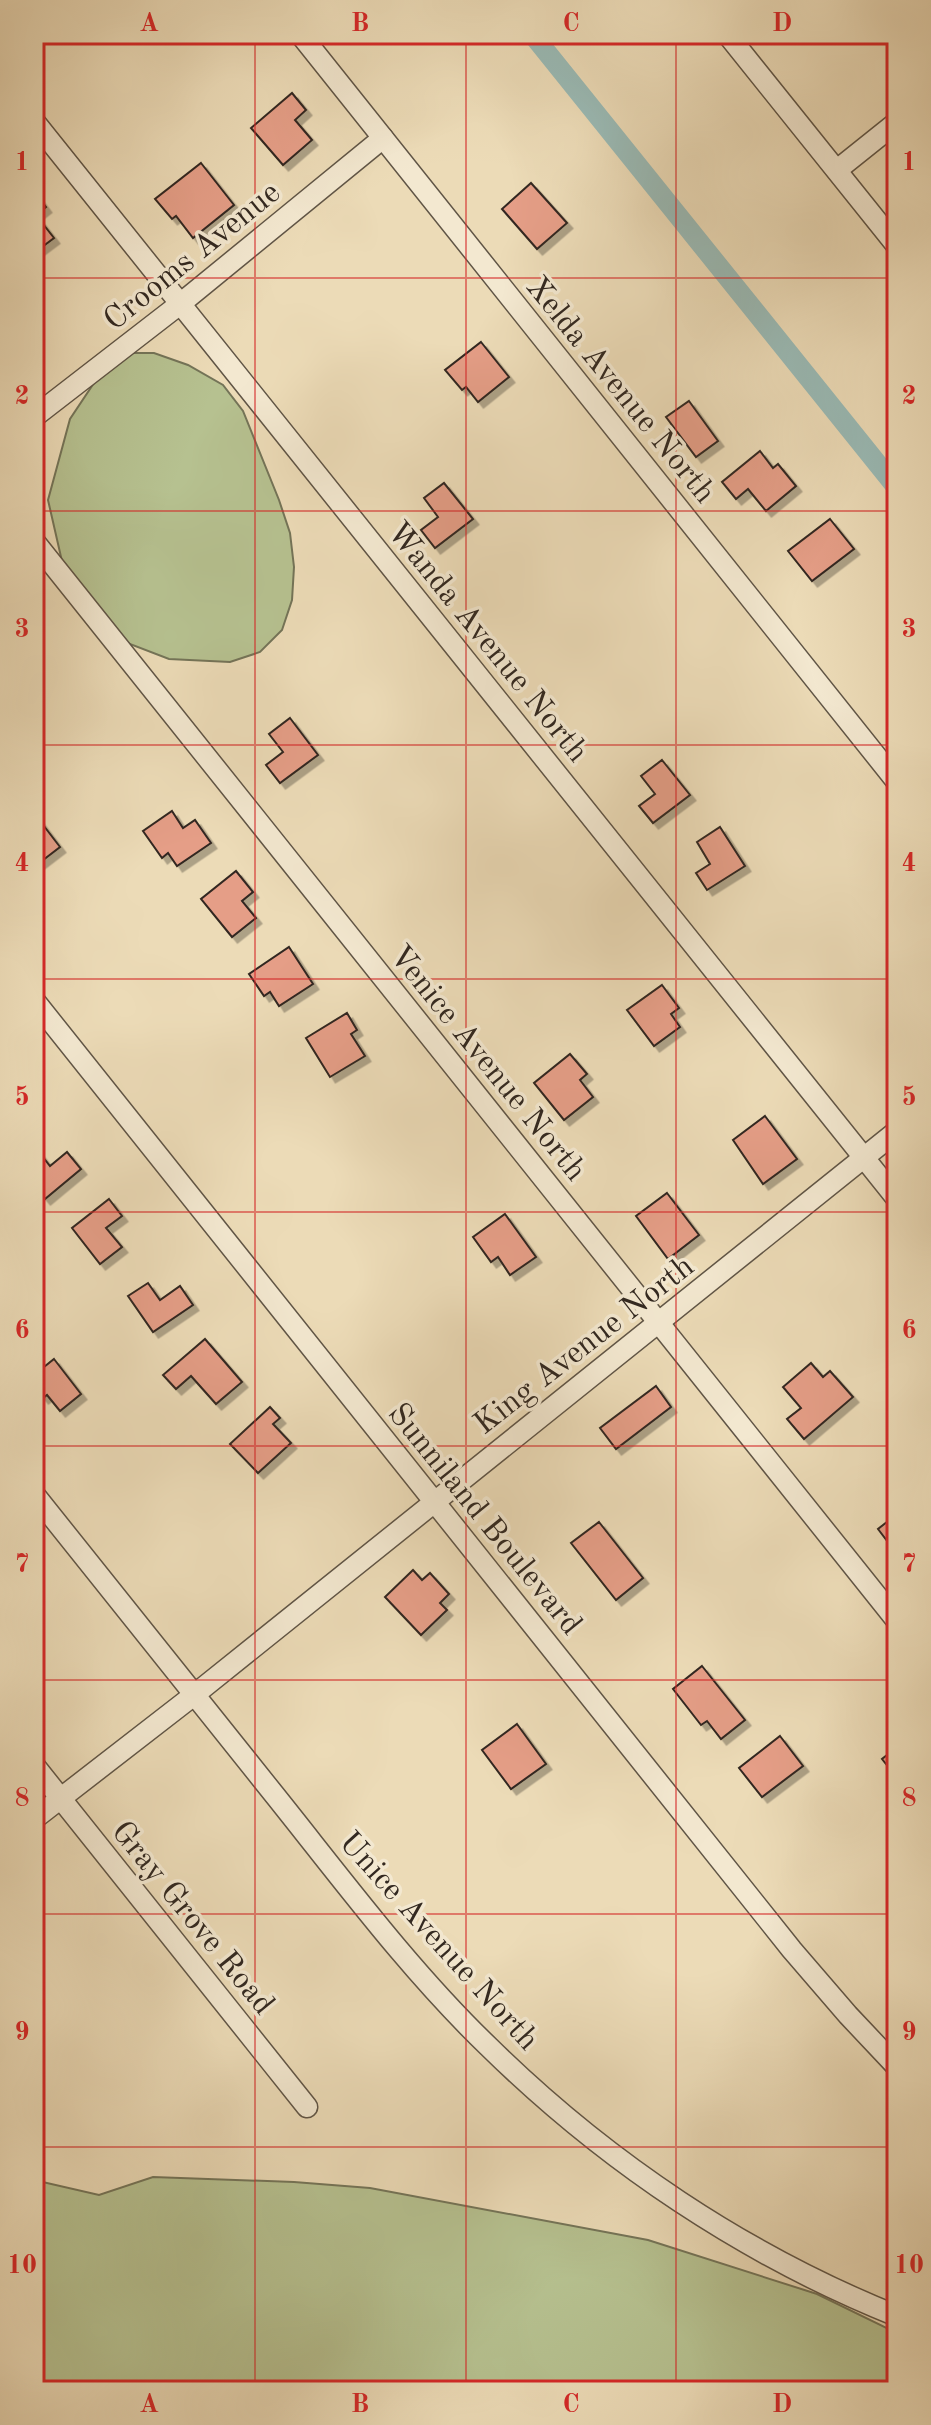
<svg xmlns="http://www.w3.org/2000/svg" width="931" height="2425" viewBox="0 0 931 2425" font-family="'Old Standard TT',serif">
<defs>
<filter id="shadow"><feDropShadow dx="5.5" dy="5.5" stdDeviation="0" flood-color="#0004"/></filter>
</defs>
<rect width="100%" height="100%" fill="#ecdbb7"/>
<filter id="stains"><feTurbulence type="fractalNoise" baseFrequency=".0025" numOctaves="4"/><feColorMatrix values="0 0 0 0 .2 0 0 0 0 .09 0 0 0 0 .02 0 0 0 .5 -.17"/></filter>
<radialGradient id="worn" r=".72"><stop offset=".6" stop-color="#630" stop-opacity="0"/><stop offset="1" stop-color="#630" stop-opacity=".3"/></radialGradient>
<g fill="#b6c190" stroke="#747458" stroke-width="2">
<path d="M128,353h26l34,12 35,20 20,26 36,89 11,33 4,34 -2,33 -10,30 -22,22 -30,10 -61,-3 -47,-18 -58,-71 -16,-70 22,-81 26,-39z"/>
<path d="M153,2177l141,5 76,6 278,52 169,54 80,39v58h-863v-211l65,15z"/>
</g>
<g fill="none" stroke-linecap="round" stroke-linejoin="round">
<path stroke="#9abab5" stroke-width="20" d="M532,34l365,454"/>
</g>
<g fill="#e59e87" stroke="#322820" stroke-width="2" filter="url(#shadow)">
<path d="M292,93l14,17 -11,10 17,20 -29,25 -32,-37z"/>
<path d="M201,163l33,42 -41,33 -17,-22 -4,3 -17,-20z"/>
<path d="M531,183l36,40 -30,26 -35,-40z"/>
<path d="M34,191l12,16 -10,8 18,23 -20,15z"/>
<path d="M481,342l28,35 -31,25 -12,-15 -4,3 -17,-20z"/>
<path d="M689,401l29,40 -22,16 -30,-40z"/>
<path d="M760,451l13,17 5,-4 18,22 -30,25 -18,-22 -12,10 -14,-17z"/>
<path d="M444,483l29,36 -38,29 -14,-18 17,-13 -14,-19z"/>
<path d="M830,519l24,30 -42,32 -24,-30z"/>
<path d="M290,718l28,37 -38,28 -14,-18 17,-13 -14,-18z"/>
<path d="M662,760l28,35 -37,28 -14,-17 16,-12 -14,-18z"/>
<path d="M172,811l11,17 12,-8 16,23 -34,23 -9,-13 -6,5 -19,-27z"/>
<path d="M34,813l26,34 -26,20z"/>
<path d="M720,827l25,39 -38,24 -11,-17 14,-9 -13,-22z"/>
<path d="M236,871l17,21 -11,9 14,17 -24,19 -31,-38z"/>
<path d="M289,947l24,37 -34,22 -9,-14 -6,4 -15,-22z"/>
<path d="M662,985l17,23 -8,6 9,13 -26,19 -27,-36z"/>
<path d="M347,1013l10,17 -6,4 14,22 -35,21 -24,-39z"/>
<path d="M570,1054l17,20 -7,6 13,17 -29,23 -30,-37z"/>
<path d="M765,1116l32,43 -34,25 -30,-44z"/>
<path d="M35,1147l15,19 17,-14 14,17 -36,30 -11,-13z"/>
<path d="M667,1193l32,42 -31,24 -32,-43z"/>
<path d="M109,1199l13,17 -16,12 16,19 -22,17 -28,-36z"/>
<path d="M505,1214l31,43 -26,18 -12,-18 -7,5 -18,-25z"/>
<path d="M148,1283l12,17 20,-14 13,19 -40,27 -25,-36z"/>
<path d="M205,1339l37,43 -26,22 -25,-28 -15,13 -13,-14z"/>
<path d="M54,1359l27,35 -21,17 -13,-16 -4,3 -9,-11v-12z"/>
<path d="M811,1363l12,14 7,-6 23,26 -49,42 -17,-20 14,-11 -18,-21z"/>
<path d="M656,1386l15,21 -55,42 -16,-21z"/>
<path d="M270,1407l10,11 -7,6 18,19 -33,30 -28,-29z"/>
<path d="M897,1514v40l-19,-25z"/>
<path d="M599,1522l44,56 -27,22 -45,-57z"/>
<path d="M413,1570l9,10 8,-7 19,21 -9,9 7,7 -26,25 -36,-38z"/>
<path d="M702,1666l43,54 -24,19 -14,-18 -6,4 -28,-36z"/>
<path d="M517,1724l29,40 -35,25 -29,-39z"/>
<path d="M780,1736l23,30 -41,31 -23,-29z"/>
<path d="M897,1747v31l-15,-19z"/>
</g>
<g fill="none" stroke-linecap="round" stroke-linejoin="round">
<defs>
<g id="minor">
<path d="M300,34l597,748"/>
<path d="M727,34l170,212"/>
<path d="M34,121l863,1078"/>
<path d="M837,170l60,-48"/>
<path d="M34,417l146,-113 203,-166"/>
<path d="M34,541l863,1080"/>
<path d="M34,1000l758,950 56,65 49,52"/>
<path d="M34,1494c80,99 159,199 239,299 69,86 136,177 216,254 117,115 256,208 408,269"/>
<path d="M34,1765l273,342"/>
<path d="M34,1819l160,-124 703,-564"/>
</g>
</defs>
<use href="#minor" stroke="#605546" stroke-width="23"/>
<use href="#minor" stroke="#f3e8d0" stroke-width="20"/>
</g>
<path fill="none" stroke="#d62828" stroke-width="2" stroke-opacity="0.55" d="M255,34v2357M466,34v2357M676,34v2357M34,278h863M34,511h863M34,745h863M34,979h863M34,1212h863M34,1446h863M34,1680h863M34,1914h863M34,2147h863"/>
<g text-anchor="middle" stroke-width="7" stroke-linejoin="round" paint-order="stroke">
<g font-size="32" fill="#322820" stroke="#f3e8d0">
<text transform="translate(191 255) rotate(-39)" y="11">Crooms Avenue</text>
<text transform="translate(622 389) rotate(51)" y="11">Xelda Avenue North</text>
<text transform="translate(489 641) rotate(51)" y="11">Wanda Avenue North</text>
<text transform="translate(489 1062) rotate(51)" y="11">Venice Avenue North</text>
<text transform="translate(583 1344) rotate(-38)" y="11">King Avenue North</text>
<text transform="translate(486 1518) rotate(51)" y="11">Sunniland Boulevard</text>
<text transform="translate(194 1917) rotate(51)" y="11">Gray Grove Road</text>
<text transform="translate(440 1940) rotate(48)" y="11">Unice Avenue North</text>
</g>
</g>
<rect width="931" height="2425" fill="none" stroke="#ecdbb7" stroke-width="88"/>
<rect x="44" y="44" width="843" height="2337" fill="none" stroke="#d62828" stroke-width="3"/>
<g font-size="26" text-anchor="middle" font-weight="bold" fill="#d62828">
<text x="149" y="31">A</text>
<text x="360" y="31">B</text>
<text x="571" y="31">C</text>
<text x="782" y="31">D</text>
<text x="22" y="170">1</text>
<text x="909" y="170">1</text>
<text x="22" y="404">2</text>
<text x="909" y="404">2</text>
<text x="22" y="637">3</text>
<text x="909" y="637">3</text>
<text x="22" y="871">4</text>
<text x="909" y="871">4</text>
<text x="22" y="1105">5</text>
<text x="909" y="1105">5</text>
<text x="22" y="1338">6</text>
<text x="909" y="1338">6</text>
<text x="22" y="1572">7</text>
<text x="909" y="1572">7</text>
<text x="22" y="1806">8</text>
<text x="909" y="1806">8</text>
<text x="22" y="2040">9</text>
<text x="909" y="2040">9</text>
<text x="22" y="2273">10</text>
<text x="909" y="2273">10</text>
<text x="149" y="2412">A</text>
<text x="360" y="2412">B</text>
<text x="571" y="2412">C</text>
<text x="782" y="2412">D</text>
</g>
<rect width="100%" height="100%" filter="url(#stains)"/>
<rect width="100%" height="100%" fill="url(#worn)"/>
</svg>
